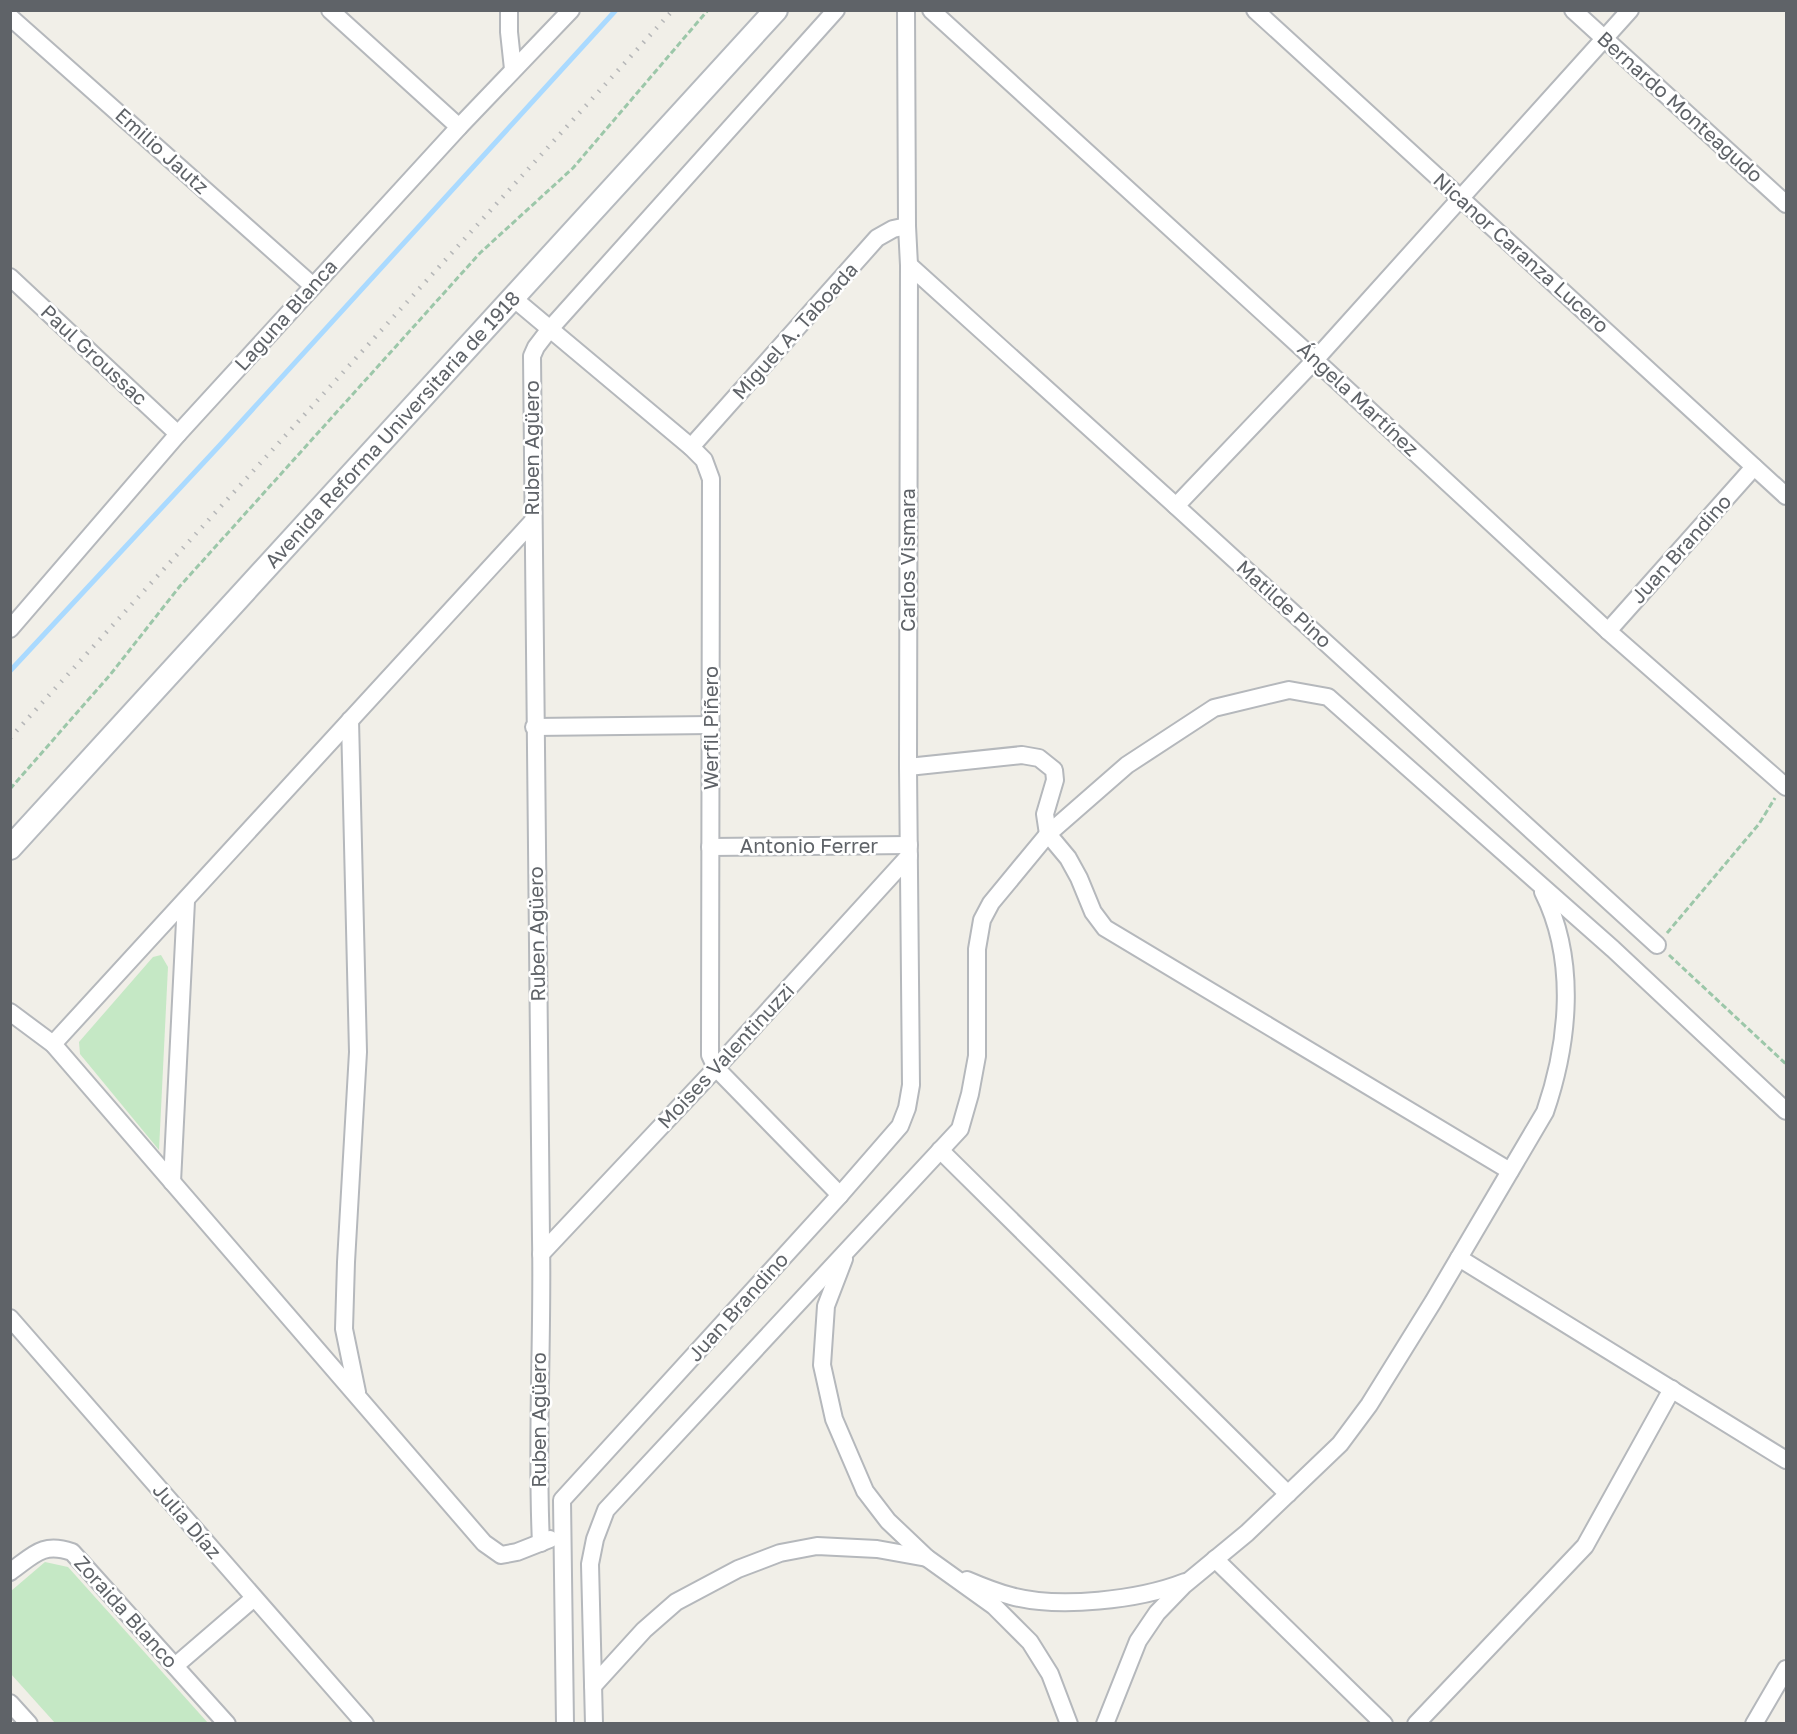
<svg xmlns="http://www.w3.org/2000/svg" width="1797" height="1734" viewBox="0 0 1797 1734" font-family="'Golos Text',sans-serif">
<rect width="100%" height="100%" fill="#f1efe8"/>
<g fill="#c5e8c5">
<path d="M161,955l7,12 -9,183 -79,-96 -1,-12 74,-85z"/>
<path d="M45,1562l23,5 140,156h-153l-44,-49v-83z"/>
</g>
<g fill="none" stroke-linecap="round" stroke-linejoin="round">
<path stroke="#aadaff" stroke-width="5" d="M10,671l210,-226 396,-435"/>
<defs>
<g id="street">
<path d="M330,10l129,117"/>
<path d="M509,10v22l4,37"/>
<path d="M931,10l384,350 293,271 178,156"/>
<path d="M1255,10l531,486"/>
<path d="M1573,10l213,194"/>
<path d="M10,17l303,269"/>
<path d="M909,265l267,241 481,439"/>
<path d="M10,277l168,157"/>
<path d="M513,298l178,149 13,13 7,19 -1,576 6,13 124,127"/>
<path d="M691,447l186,-209 16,-9 14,-3"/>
<path d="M1176,506l139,-146 315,-350"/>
<path d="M10,629l168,-195 281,-307 112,-117"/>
<path d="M1608,631l146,-164"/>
<path d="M350,720l8,332 -12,210 -2,67 13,63"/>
<path d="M534,727l177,-2"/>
<path d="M908,767l114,-12 17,3 15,12 1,10 -10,34 3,20 20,24 11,20 14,34 12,16 405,243"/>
<path d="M710,847l199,-2"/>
<path d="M10,1012l43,32 431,499 17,12 16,-3 33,-13"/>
<path d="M53,1044l480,-523"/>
<path d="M940,1150l348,344"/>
<path d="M172,1182l14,-281"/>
<path d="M541,1254l175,-186 193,-212"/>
<path d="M1459,1258l327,202"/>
<path d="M844,1259l-18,47 -4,59 12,54 31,72 23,30 39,37 67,48 36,36 20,32 19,50"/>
<path d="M10,1318l355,406"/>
<path d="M541,1543c-5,-102 2,-203 0,-304 -4,-294 -8,-588 -9,-883l4,-9 13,-17 287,-320"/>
<path d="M1215,1559l169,165"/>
<path d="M10,1572c24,-17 32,-30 62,-20l155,172"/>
<path d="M967,1580c14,6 29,12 44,16 48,13 128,4 174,-14"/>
<path d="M175,1666l79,-68"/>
<path d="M593,1686l51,-56 32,-28 62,-33 42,-16 37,-7 60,3 50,9"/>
<path d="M10,1703l19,21"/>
<path d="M565,1724l-3,-224 278,-305 60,-69 7,-18 4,-23 -3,-318 1,-502 -2,-39 -1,-216"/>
<path d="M594,1724l-4,-160 5,-25 11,-29 354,-381 10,-35 7,-38v-107l5,-29 9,-17 57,-69 79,-69 87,-57 75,-18 39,7 285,252 173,162"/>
<path d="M1105,1724l33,-83 19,-28 27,-28 63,-52 93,-89 29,-39 64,-103 112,-190c24,-70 32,-152 -2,-220"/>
<path d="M1416,1724l169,-178 87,-157"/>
<path d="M1754,1724l32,-55"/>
</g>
<g id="secondary">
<path id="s1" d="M10,848l766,-838"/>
</g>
</defs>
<use href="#street" stroke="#b5b8bc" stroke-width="20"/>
<use href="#secondary" stroke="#b6babf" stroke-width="26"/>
<g stroke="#9cc7a9" stroke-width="3" stroke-dasharray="6 3" stroke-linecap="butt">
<path d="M10,789l100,-114 70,-89 300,-333 93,-85 135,-158"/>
<path d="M1667,933l92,-109 16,-26"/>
<path d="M1669,955l117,109"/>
</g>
<use href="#street" stroke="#fff" stroke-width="16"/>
<use href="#secondary" stroke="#fff" stroke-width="22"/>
<path stroke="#b6b7b8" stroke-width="4.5" stroke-dasharray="1.5 8" stroke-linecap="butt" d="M10,738l663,-728"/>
</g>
<g text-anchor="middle" stroke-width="5" stroke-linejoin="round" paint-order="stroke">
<g font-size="20" fill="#5f6368" stroke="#fff">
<text transform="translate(1680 107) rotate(42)" y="7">Bernardo Monteagudo</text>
<text transform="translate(162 151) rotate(42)" y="7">Emilio Jautz</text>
<text transform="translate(1521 253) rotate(42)" y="7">Nicanor Caranza Lucero</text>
<text transform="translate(286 315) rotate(-48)" y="7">Laguna Blanca</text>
<text transform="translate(795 331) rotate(-48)" y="7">Miguel A. Taboada</text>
<text transform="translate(94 355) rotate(43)" y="7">Paul Groussac</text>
<text transform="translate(1358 399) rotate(43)" y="7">Ángela Martínez</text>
<text dy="7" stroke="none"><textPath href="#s1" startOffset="567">Avenida Reforma Universitaria de 1918</textPath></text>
<text transform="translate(532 448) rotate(-90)" y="7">Ruben Agüero</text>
<text transform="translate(1681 549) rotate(-48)" y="7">Juan Brandino</text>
<text transform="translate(908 560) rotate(-90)" y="7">Carlos Vismara</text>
<text transform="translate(1284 604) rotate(42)" y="7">Matilde Pino</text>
<text transform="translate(711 728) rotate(-90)" y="7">Werfil Piñero</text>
<text x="809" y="853">Antonio Ferrer</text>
<text transform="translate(537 934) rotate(-91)" y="7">Ruben Agüero</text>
<text transform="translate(726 1056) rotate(-47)" y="7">Moises Valentinuzzi</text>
<text transform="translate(738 1307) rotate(-48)" y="7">Juan Brandino</text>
<text transform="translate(539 1420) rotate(-90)" y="7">Ruben Agüero</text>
<text transform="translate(187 1521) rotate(49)" y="7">Julia Díaz</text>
<text transform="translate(126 1612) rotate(48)" y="7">Zoraida Blanco</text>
</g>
</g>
<rect width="1797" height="1734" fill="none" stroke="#5f6368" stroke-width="24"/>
</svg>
